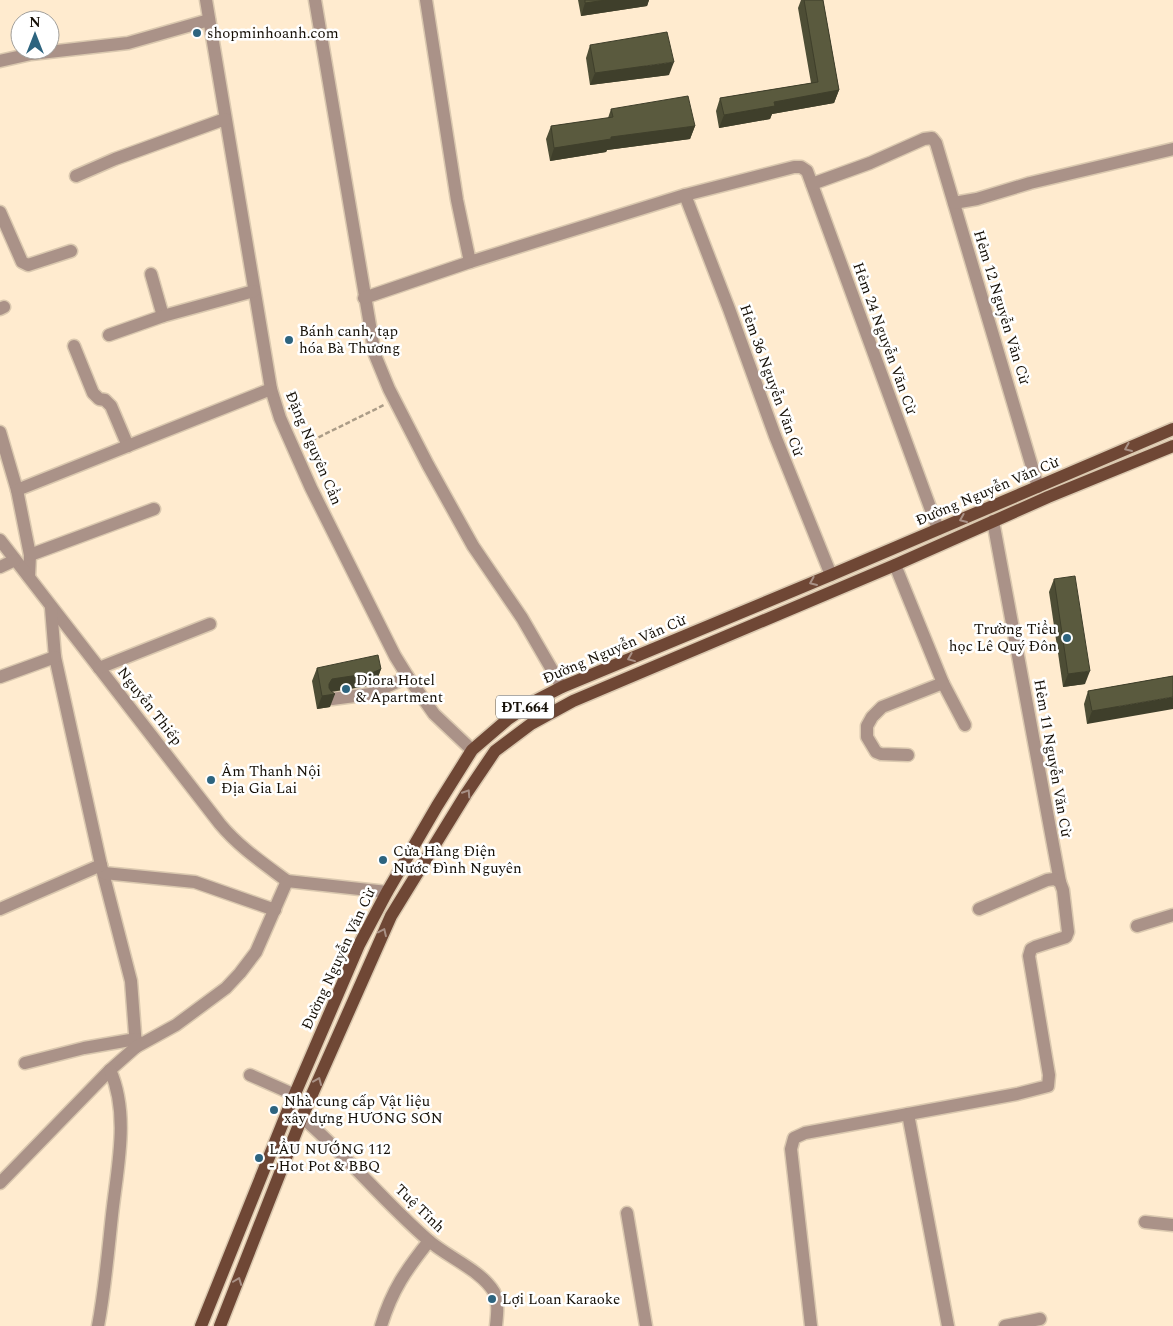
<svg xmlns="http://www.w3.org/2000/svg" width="1173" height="1326" viewBox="0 0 1173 1326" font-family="Spectral,serif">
<rect width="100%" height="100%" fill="#ffebcf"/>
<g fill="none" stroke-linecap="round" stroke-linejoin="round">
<defs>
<g id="minor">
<path d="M206,0l65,389 9,29 31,70 84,168 13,21 26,37 38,36"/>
<path d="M315,0l60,355 14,34 39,76 45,81 49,72 40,69"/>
<path d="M426,0l31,200 13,62 215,-67 109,-28h7l6,4 131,358"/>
<path d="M0,61l31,-7 97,-11 81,-23"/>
<path d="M76,176l39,-17 110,-40"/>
<path d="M812,184l58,-21 54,-24 8,-1 4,5 102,344"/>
<path d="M685,195l44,114 46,127 56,139"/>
<path d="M954,203l23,-4 53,-16 143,-34"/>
<path d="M0,212l22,50 6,3 43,-14"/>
<path d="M151,274l12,42"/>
<path d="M364,298l106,-36"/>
<path d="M0,309l4,-2"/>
<path d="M109,335l54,-19 91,-25"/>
<path d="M74,346l19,47 6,6 6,1 6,6 17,40"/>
<path d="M0,432l17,58 13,65 -1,22"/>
<path d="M17,490l254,-101"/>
<path d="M993,521l67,361"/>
<path d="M0,540l220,284c19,23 43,39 67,57"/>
<path d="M30,555l124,-46"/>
<path d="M895,565l48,118 -61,24 -10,10 -5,9v11l9,15 5,2 27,1"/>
<path d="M0,567l15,-7"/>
<path d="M51,608l4,49 46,208 30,116 5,66"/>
<path d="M99,668l111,-44"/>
<path d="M0,677l55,-20"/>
<path d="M943,683l22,42"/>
<path d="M332,699l38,-5 38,-17"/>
<path d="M104,873l91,9 80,28"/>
<path d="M287,881l100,11"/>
<path d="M0,909l101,-44"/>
<path d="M1137,926l36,-11"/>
<path d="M25,1063l59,-15 52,-9"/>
<path d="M250,1075l45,20"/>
<path d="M908,1114l40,212"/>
<path d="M302,1117c45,39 82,85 126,123 19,17 53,30 66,52 5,11 3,23 2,34"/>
<path d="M0,1183l110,-113 26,-23 40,-22 50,-37 14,-15 16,-21 31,-71"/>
<path d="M627,1213l19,113"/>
<path d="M1145,1222l28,3"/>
<path d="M98,1326c7,-37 10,-74 14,-111 5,-47 18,-100 -2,-145"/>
<path d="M381,1326c11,-36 25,-56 48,-85"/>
<path d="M811,1326l-20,-177 3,-11 11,-5 212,-39 31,-8 1,-11 -20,-119 2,-7 4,-2 31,-10 2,-5 -5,-42 -3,-8 -6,-3 -7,1 -68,29"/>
<path d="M1005,1326l35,-7"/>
</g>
<g id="major">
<path d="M201,1326l87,-216 71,-165 28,-53 50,-86 35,-56 36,-31 25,-17 29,-15 269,-112 342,-146"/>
<path d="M220,1326l82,-209 89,-201 75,-122 29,-43 36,-27 42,-23 322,-136 153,-68 125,-51"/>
</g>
</defs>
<use href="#minor" stroke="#dac8af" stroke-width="15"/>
<use href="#major" stroke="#dac8af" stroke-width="15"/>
<path stroke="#ab9c87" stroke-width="2.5" stroke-dasharray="5 2.5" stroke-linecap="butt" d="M304,441l13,-3 67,-33"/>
<use href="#minor" stroke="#aa9288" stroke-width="12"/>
<use href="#major" stroke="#6f4735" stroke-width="12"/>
</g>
<g fill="#4d4d35">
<path d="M578,0h71l-2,6 -66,10z"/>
<path d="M801,0h22l16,90 -5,13 -62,11 -2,5 -51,9 -3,-17 4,-13 91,-15 -13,-75z"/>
<path d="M590,45l79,30 -79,10 -4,-27z"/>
<path d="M611,109l84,17 -5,13 -83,11 -1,2 -56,9 -4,-22 5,-13 57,-8z"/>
<path d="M1054,579l31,105 -22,3 -14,-95z"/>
<path d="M317,668l64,1 -5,13 -8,4 -37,6 -1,15 -13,2 -5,-28z"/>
<path d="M1173,676l-86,48 -3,-20 4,-13z"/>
</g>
<g fill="#3f3f2b">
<path d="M606,0h43l-2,6 -66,10 4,-13z"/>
<path d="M674,62l-5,13 -79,10 5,-12z"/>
<path d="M839,90l-5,13 -62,11 -2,5 -51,9 5,-13 50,-13z"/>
<path d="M695,126l-5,13 -83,11 -1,2 -56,9 4,-13 57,-11z"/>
<path d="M381,669l-5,13 -8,4 -41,6 8,2 -5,13 -13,2 5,-13 10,-17z"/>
<path d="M1090,671l-5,13 -22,3 5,-13z"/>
<path d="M1173,697v12l-86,15 5,-13z"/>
</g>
<g fill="#5a5a3e" stroke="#3f3f2b">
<path d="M585,0h21l-21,3z"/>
<path d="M804,0h19l16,90 -65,12 1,4 -51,9 -4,-17 98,-16z"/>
<path d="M667,32l7,30 -79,11 -5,-28z"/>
<path d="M688,96l7,30 -84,11v2l-57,9 -3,-22 62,-9 -2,-8z"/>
<path d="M1075,576l15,95 -22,3 -14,-95z"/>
<path d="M378,655l3,14 -9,4 -40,6 -3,5v4l2,3 4,3 -13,2 -5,-28z"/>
<path d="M1173,676v21l-81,14 -4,-20z"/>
</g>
<defs><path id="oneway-chevron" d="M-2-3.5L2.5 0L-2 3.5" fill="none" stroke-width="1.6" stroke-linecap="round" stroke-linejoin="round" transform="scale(1.25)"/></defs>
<g stroke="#a99186">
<use href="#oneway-chevron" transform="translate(1128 448) rotate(157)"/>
<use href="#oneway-chevron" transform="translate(963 519) rotate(157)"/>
<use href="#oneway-chevron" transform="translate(813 582) rotate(157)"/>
<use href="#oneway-chevron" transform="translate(631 658) rotate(158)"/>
<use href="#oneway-chevron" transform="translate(467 793) rotate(-57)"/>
<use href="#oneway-chevron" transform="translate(383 932) rotate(-65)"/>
<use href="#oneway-chevron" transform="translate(318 1081) rotate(-67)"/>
<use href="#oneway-chevron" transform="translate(238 1281) rotate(-69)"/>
</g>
<g fill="#2d647f" stroke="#fff" stroke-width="2">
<circle cx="197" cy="33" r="5"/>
<circle cx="289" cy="340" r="5"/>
<circle cx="1067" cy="638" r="5"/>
<circle cx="346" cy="689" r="5"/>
<circle cx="211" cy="780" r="5"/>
<circle cx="383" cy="860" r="5"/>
<circle cx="274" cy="1110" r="5"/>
<circle cx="259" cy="1158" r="5"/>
<circle cx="492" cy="1299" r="5"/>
</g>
<g text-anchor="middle" stroke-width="5" stroke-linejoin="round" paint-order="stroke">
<rect fill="#fff" stroke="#5b5751" stroke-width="1" x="496" y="695.5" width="58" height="23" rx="4"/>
<g font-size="14" font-weight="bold" fill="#150f06">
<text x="525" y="712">ĐT.664</text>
</g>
<g font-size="15" fill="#150f06" stroke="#fff" text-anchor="start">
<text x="207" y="38">shopminhoanh.com</text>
<text x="299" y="336">Bánh canh, tạp<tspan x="299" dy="17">hóa Bà Thương</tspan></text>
<text x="1057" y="634" text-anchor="end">Trường Tiểu<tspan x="1057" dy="17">học Lê Quý Đôn</tspan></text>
<text x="356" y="685">Diora Hotel<tspan x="356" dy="17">&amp; Apartment</tspan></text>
<text x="221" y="776">Âm Thanh Nội<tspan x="221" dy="17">Địa Gia Lai</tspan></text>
<text x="393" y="856">Cửa Hàng Điện<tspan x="393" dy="17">Nước Đình Nguyên</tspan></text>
<text x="284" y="1106">Nhà cung cấp Vật liệu<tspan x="284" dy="17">xây dựng HƯƠNG SƠN</tspan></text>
<text x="269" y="1154">LẨU NƯỚNG 112<tspan x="269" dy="17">- Hot Pot &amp; BBQ</tspan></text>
<text x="502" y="1304">Lợi Loan Karaoke</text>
</g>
<g font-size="15" fill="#150f06" stroke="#fff">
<text transform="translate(1002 307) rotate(73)" y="5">Hẻm 12 Nguyễn Văn Cừ</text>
<text transform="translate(885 338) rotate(70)" y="5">Hẻm 24 Nguyễn Văn Cừ</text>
<text transform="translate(772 380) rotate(70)" y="5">Hẻm 36 Nguyễn Văn Cừ</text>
<text transform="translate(314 448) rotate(67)" y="5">Đặng Nguyên Cẩn</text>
<text transform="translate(987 491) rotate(-23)" y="5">Đường Nguyễn Văn Cừ</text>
<text transform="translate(614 649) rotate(-23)" y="5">Đường Nguyễn Văn Cừ</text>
<text transform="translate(150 706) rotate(52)" y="5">Nguyễn Thiếp</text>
<text transform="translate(1053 758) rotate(80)" y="5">Hẻm 11 Nguyễn Văn Cừ</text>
<text transform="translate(338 959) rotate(-65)" y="5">Đường Nguyễn Văn Cừ</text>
<text transform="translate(420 1208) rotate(44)" y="5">Tuệ Tĩnh</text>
</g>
</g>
<g transform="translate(35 35)"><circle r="24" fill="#ffffff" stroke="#a19f9b"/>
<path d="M0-4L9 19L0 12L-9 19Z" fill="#2d647f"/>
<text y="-8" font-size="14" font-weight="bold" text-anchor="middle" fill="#150f06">N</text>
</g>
</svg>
